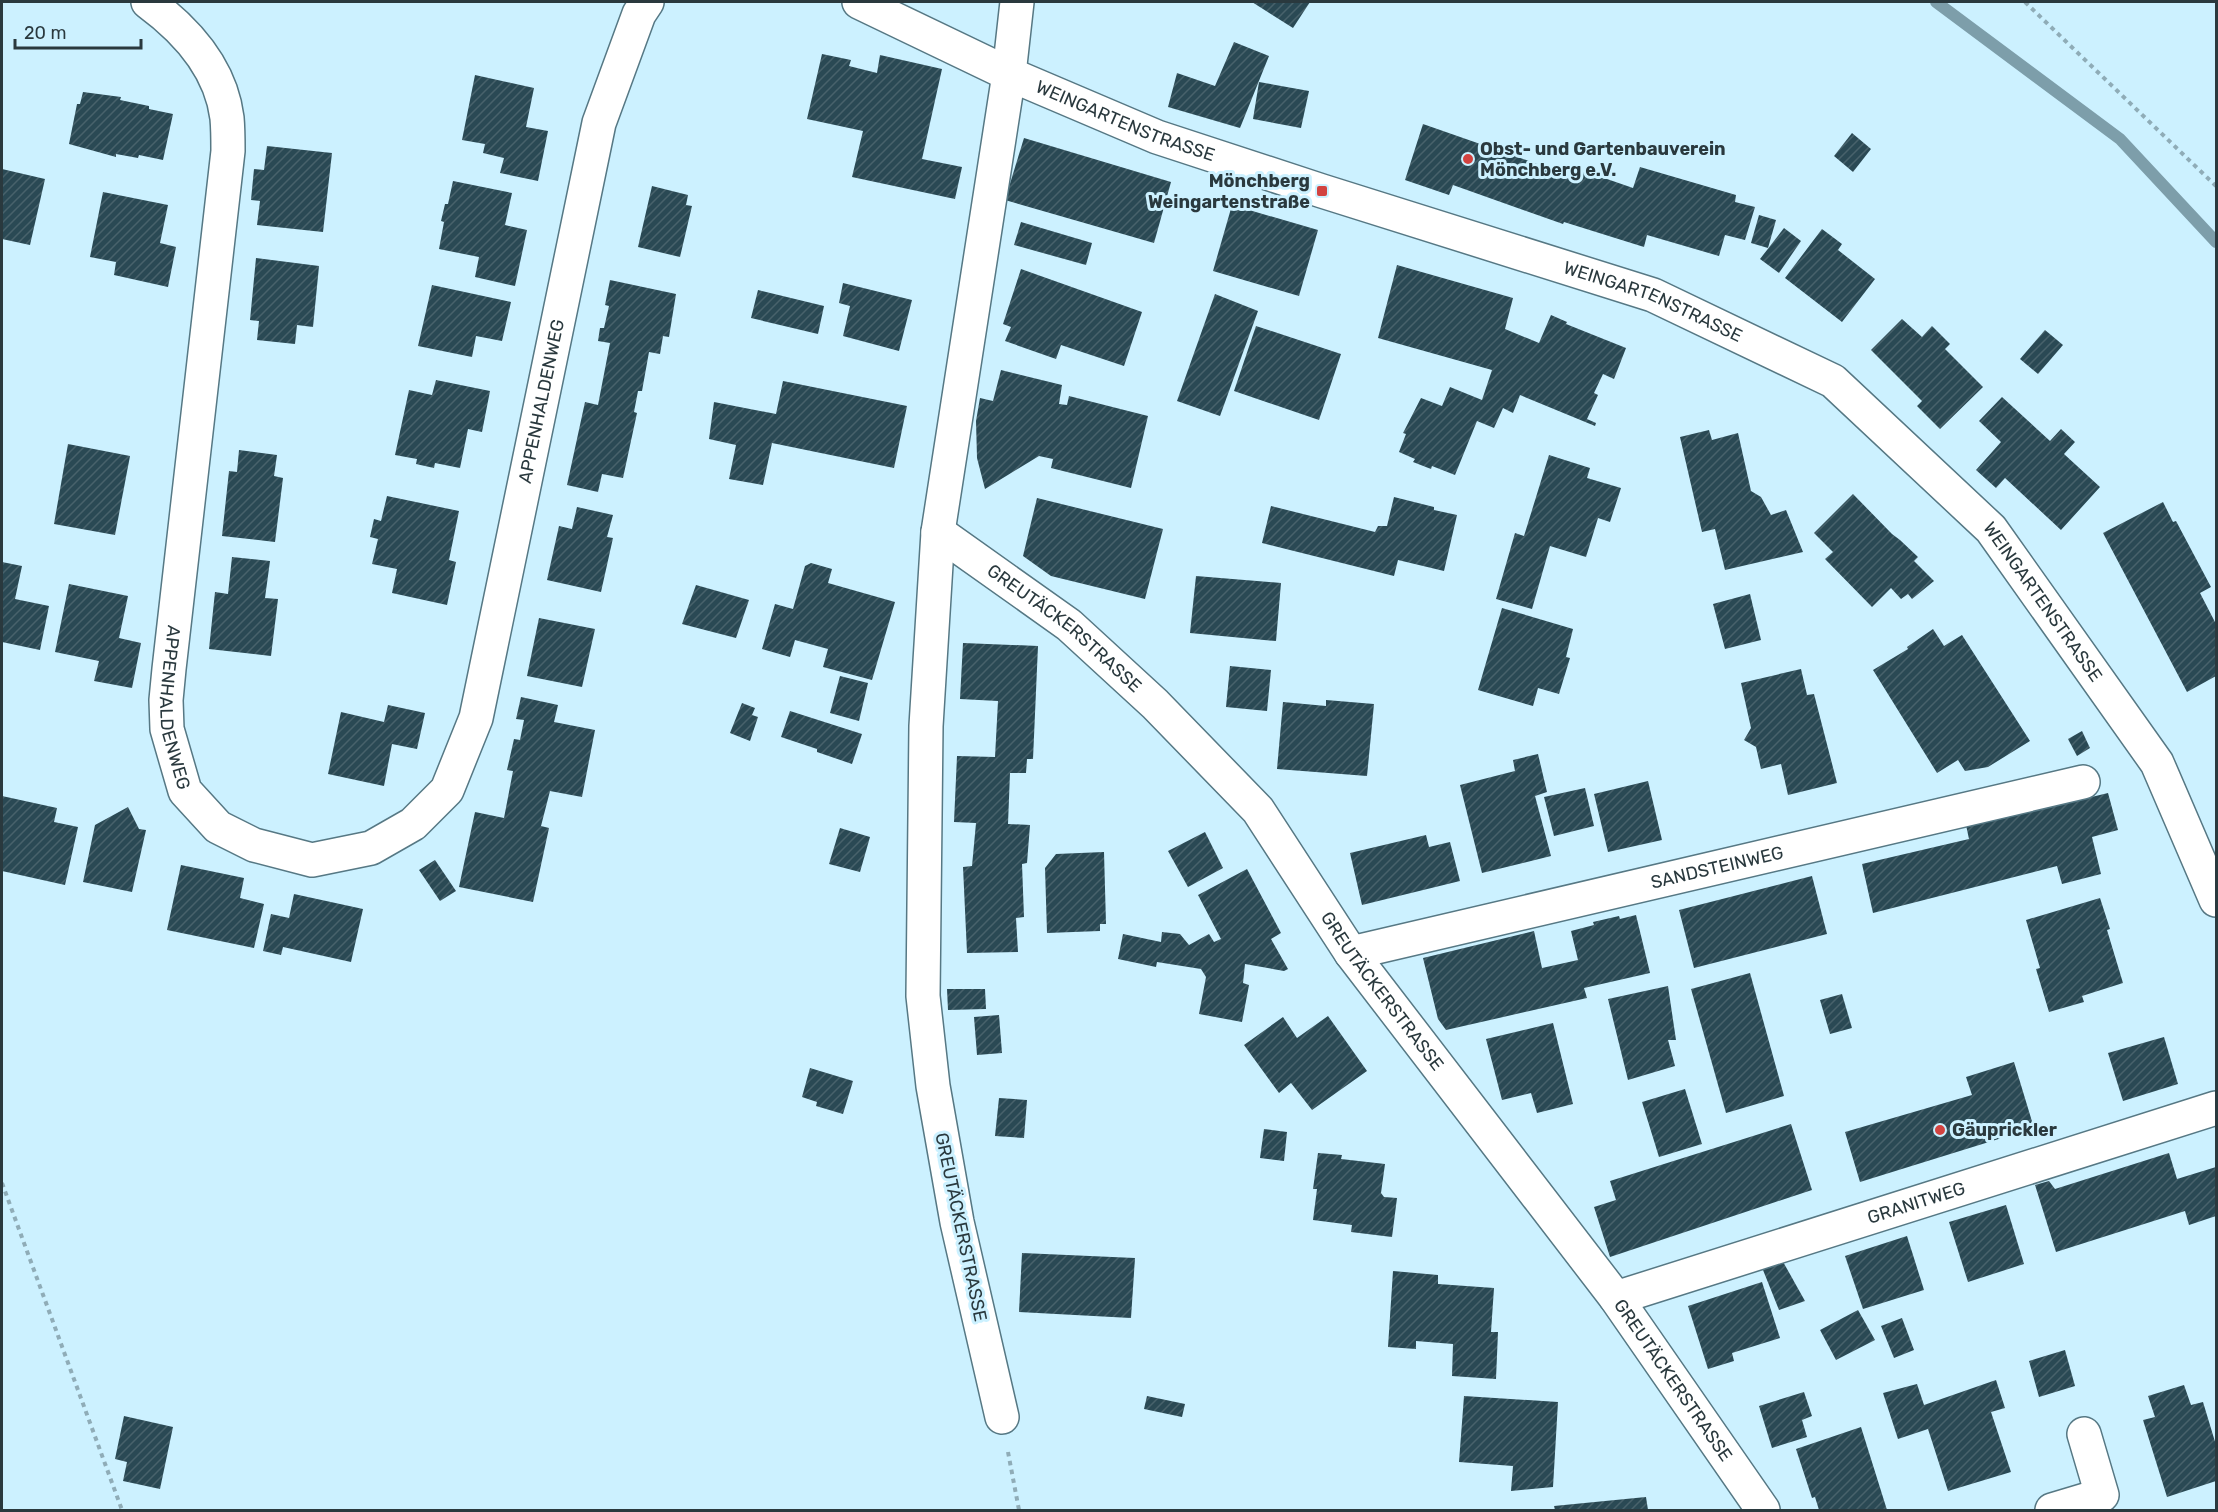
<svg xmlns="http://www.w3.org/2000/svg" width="2218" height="1512" viewBox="0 0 2218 1512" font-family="Rubik,sans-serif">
<defs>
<pattern id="building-hatch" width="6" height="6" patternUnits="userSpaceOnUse" patternTransform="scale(1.5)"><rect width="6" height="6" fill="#2a4954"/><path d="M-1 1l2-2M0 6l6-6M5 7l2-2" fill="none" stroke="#48626b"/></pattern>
</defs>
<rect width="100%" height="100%" fill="#ccf1ff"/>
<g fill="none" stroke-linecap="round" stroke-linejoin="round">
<path stroke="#7d9eaa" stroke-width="12" d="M1936,2l184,137 96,103"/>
</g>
<g fill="url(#building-hatch)">
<path d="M1252,2h58l-17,26z"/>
<path d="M1234,42l35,14 -29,72 -72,-21 9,-34 38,13z"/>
<path d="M822,54l29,6 -2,6 28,7 3,-18 62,14 -20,90 40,8 -7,32 -103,-22 11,-46 -56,-12z"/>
<path d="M475,75l59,13 -8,39 22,4 -10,50 -38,-8 4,-15 -21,-5 2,-9 -23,-4z"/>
<path d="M1259,82l50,9 -8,37 -48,-9z"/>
<path d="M83,92l38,5 -1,3 29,6v3l24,5 -10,46 -24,-5 -1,3 -22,-4v3l-47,-13 8,-40h3z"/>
<path d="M1423,124l155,54 3,-8 52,18 7,-21 96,28 -1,7 20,5 -10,33 -20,-5 -6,21 -72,-21 -3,12 -80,-25 -1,2 -110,-39 -4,10 -44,-15z"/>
<path d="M1852,133l19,16 -18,23 -19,-16z"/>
<path d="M1024,138l147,44 -17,61 -149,-43z"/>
<path d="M267,146l65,7 -9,79 -66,-7 3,-24 -9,-1 3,-31 10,1z"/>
<path d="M2,169l43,10 -15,66 -28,-6z"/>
<path d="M453,181l59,12 -7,32 22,5 -12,56 -40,-9 4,-20 -40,-8 5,-27 -3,-1 4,-17h3z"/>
<path d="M652,186l36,9 -2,10 6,1 -12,51 -42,-10z"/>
<path d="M103,192l65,13 -8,38 16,4 -8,40 -54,-12 2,-13 -26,-5z"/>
<path d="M1232,205l86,25 -19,66 -86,-25z"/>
<path d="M1759,215l17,5 -8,28 -17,-5z"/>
<path d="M1021,222l71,21 -6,22 -72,-20z"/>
<path d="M1784,228l17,13 -22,32 -19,-14z"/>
<path d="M1822,229l20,15 -4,6 37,29 -33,43 -57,-44z"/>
<path d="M256,258l63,8 -6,61 -16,-2 -2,19 -38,-4 2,-19 -9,-1z"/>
<path d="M1397,265l116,33 -8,31 34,14 12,-28 16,7 -1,2 60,24 -12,31 -11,-5 -9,19 4,2 -11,24 9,4 -1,3 -75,-31 -7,18 -10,-5 -9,20 -17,-7 -22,54 -23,-9 -1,3 -18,-7 2,-3 -16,-7 7,-18 -3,-1 18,-35 21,8 8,-19 32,13 10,-30 -114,-32z"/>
<path d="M1021,269l121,43 -18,54 -63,-21 -5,14 -51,-18 6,-14 -8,-3z"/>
<path d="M610,280l66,14 -7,43 -6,-1 -3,18 -11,-2 -7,39h-4l-4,21 3,1 -14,65 -21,-4 -4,18 -31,-7 18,-83 13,3 12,-62 -12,-2 2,-13h4l5,-22 -4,-1z"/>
<path d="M843,283l69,17 -13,51 -56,-15 7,-30 -11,-3z"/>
<path d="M432,285l79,17 -9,39 -26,-5 -4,21 -54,-11z"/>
<path d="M758,290l66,16 -6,28 -67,-16z"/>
<path d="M1215,294l43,17 -38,105 -43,-15z"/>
<path d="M1902,319l20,18 10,-11 18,18 -5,5 38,38 -43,42 -23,-23 5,-5 -51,-51z"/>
<path d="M1256,326l85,28 -22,66 -85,-29z"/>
<path d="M2045,330l18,15 -25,29 -18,-15z"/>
<path d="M1001,370l61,15 -3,19 8,1 2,-9 79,20 -17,72 -80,-20 2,-9 -14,-3 -54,33 -8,-31 -1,-37 4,-23 13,3z"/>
<path d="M436,380l54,11 -8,41 -14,-3 -8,39 -25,-5 -1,5 -18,-4 1,-5 -22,-4 14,-65 23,5z"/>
<path d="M783,381l124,25 -13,62 -122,-25 -9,42 -34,-6 7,-34 -27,-6 5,-37 62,12z"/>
<path d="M2002,397l48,44 11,-12 14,13 -11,12 36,33 -39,43 -56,-52 -9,10 -20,-18 25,-28 -22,-21z"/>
<path d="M1709,430l3,10 26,-7 13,58 10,6 10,18 15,-5 17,42 -78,18 -10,-41 -13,3 -22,-95z"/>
<path d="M68,444l62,12 -15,79 -61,-11z"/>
<path d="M239,450l38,5 -3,21 9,2 -8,64 -53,-6 7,-65 8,1z"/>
<path d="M1549,455l41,13 -3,10 34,10 -11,34 -12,-4 -12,39 -36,-11 -18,63 -36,-10 19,-66 9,3z"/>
<path d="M1853,494l39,40 8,6 18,17 -4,4 20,20 -22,18 -4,-5 -7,5 -10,-11 -19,19 -47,-48 8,-7 -19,-19z"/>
<path d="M387,496l72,15 -10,49 7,2 -9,43 -55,-12 5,-24 -25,-5 6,-25 -8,-2 4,-18 7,2z"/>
<path d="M1394,497l40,10v3l23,5 -13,56 -46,-11 -4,16 -132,-33 9,-37 104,26 3,-6h9z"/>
<path d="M1037,498l126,31 -18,70 -94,-23 -28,-20z"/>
<path d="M2163,502l10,20 3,-1 35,66 -11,6 16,31v52l-29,16 -84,-159z"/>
<path d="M577,507l36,8 -6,22 6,1 -12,54 -54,-12 12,-54 13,3z"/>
<path d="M232,557l38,4 -5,37 13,1 -7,57 -62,-7 6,-57 13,2z"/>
<path d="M2,562l20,4 -7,33 34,7 -9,44 -38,-8z"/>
<path d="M811,563l21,6 -4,14 67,19 -23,78 -49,-13 5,-18 -33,-9 -5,17 -28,-8 13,-45 18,5 12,-43z"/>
<path d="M1196,576l85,7 -5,58 -86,-8z"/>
<path d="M69,584l59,12 -9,42 22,5 -9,45 -38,-7 5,-20 -44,-9z"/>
<path d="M696,585l53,15 -13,38 -54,-14z"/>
<path d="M1750,594l11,46 -36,9 -12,-45z"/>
<path d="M1502,608l71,21 -7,28 4,1 -11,36 -21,-6 -5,18 -55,-16z"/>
<path d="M539,618l56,11 -13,58 -55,-11z"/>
<path d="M1933,629l11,17 18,-11 68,106 -42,26 -23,4 -7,-11 -21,13 -64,-103 35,-21 -1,-2z"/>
<path d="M963,643l75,3 -5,113h-6l-1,14h-16l-2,51 22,1 -3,38 -5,1 2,53 -8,1 2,34 -51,1 -4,-86 9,-1 4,-43 -22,-1 3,-66 38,1 3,-56 -38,-2z"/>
<path d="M1230,666l41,4 -4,41 -41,-4z"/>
<path d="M1801,669l6,26 7,-1 23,89 -49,12 -7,-31 -20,5 -5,-22 -12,-7 7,-12 -10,-45z"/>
<path d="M840,676l28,7 -9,38 -29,-8z"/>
<path d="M521,697l37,8 -4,17 41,8 -13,67 -32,-6 -9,35 8,2 -16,74 -74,-15 16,-75 29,6 9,-47 -6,-1 7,-31 6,1 4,-20 -8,-1z"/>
<path d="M1326,700l48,4 -7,72 -90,-7 6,-67 43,4z"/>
<path d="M742,703l13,5 -3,7 6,2 -8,24 -20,-8z"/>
<path d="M388,705l37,8 -8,36 -25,-5 -8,42 -56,-12 13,-62 43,10z"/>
<path d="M790,711l72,23 -10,30 -35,-12v-3l-36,-12z"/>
<path d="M2082,731l8,17 -13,8 -9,-17z"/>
<path d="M1538,754l9,38 -12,4 16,60 -69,17 -22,-88 55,-14 -2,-11z"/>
<path d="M1648,781l14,59 -54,12 -14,-58z"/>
<path d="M1585,788l9,38 -40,10 -10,-39z"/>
<path d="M2108,793l10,37 -26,7 9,37 -39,10 -5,-18 -184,47 -11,-49 107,-25 -3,-14 34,-9 1,3z"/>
<path d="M2,796l55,12 -3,14 24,5 -13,58 -63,-14z"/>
<path d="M128,807l11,22 7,1 -14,62 -49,-10 12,-57z"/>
<path d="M840,828l30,9 -10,35 -31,-8z"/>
<path d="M1205,832l18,36 -35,19 -20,-36z"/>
<path d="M1426,835l3,12 21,-5 10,39 -98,24 -12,-52z"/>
<path d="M1104,852l2,72h-6v7l-53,2 -2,-65 11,-14z"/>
<path d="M435,860l21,31 -16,10 -21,-31z"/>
<path d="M181,865l63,13 -4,20 24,6 -10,44 -87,-18z"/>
<path d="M1247,869l34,64 -10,6 17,30 -4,2 -39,-7 -2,19 6,2 -7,37 -43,-8 7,-37 -5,-8 -44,-7 -1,5 -38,-8 5,-25 38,8 1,-10 18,2 9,11 20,-11 5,8 7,-3 -23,-44z"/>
<path d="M1812,876l15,58 -133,34 -15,-58z"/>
<path d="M294,894l69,15 -12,53 -68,-15 -2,8 -18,-4 8,-37 18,4z"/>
<path d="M2100,898l10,31 -3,1 16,53 -41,13 2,6 -35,10 -13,-43 4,-1 -14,-48z"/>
<path d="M1636,915l14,58 -66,15 3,10 -141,32 -8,-11 -15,-61 111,-27 8,37 36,-8 -7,-29 23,-6 -1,-3 26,-6 1,3z"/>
<path d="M1750,973l34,123 -58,17 -35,-124z"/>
<path d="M1668,986l8,54h-8l7,26 -47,14 -20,-81z"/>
<path d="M947,989h38l1,20 -38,1z"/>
<path d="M1842,994l10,34 -22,6 -10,-34z"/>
<path d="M999,1015l3,38 -25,2 -3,-38z"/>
<path d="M1328,1016l39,55 -55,39 -21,-27 -12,10 -35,-48 39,-28 14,21z"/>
<path d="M1553,1023l20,81 -36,9 -6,-20 -29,7 -16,-61z"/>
<path d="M2164,1037l14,47 -55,17 -15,-48z"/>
<path d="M2014,1062l20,66 -174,54 -15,-50 127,-37 -6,-18z"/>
<path d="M810,1068l43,13 -10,33 -27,-8 1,-4 -15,-5z"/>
<path d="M1685,1089l17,55 -43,13 -17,-55z"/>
<path d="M999,1098l28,2 -3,38 -29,-2z"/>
<path d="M1791,1124l21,66 -202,67 -16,-50 22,-7 -6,-19z"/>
<path d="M1264,1129l23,3 -3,29 -24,-3z"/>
<path d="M1318,1153l24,2 -1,4 44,5 -4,29 3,4 13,1 -5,39 -41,-5 1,-7 -39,-5 4,-31h-4z"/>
<path d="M2169,1153l8,26 39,-12v49l-27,9 -4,-14 -129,41 -21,-67 14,-4 6,8z"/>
<path d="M2006,1205l18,59 -56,18 -19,-60z"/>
<path d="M1907,1236l17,54 -61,19 -18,-53z"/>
<path d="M1022,1253l113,5 -4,60 -112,-6z"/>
<path d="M1782,1260l23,41 -26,9 -16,-40z"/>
<path d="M1393,1271l45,4v9l56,4 -3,44h7l-2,47 -44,-3 1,-32 -37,-3v8l-28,-2z"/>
<path d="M1762,1282l18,56 -48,15 2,8 -26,8 -20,-63z"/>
<path d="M1858,1310l17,30 -39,20 -16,-30z"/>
<path d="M1902,1318l12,32 -20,8 -13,-32z"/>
<path d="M2065,1350l10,36 -36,11 -10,-36z"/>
<path d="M1996,1380l9,28 -14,4 20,60 -63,19 -20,-62 -30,10 -15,-46 34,-9 7,21z"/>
<path d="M2184,1385l7,20 12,-3 13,43v36l-49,16 -24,-77 12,-3 -7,-21z"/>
<path d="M1804,1392l8,24 -10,4 5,17 -35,11 -13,-42z"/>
<path d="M1147,1396l38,8 -3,13 -38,-8z"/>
<path d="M1464,1396l94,6 -5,85 -42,4 2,-25 -54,-4z"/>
<path d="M124,1416l49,11 -13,62 -37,-8 4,-19 -12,-3z"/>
<path d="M1861,1427l26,83h-68l-4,-13 -3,1 -16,-49z"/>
<path d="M1646,1497l2,13h-93l-1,-4z"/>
</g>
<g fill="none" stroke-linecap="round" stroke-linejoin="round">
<defs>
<g id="minor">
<path id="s1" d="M148,2c38,28 73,67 79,116 1,11 1,23 1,33l-59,518 -3,31 1,29 18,62 33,36 36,18 58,15 59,-12 42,-24 34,-34 29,-72 123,-595 40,-109 8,-12"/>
<path id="s2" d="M859,2l150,72 148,63 165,54 331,104 180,86 158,148 166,234 59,137"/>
<path id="s3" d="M938,532l131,93 86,79 103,106 93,143 265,345 147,212"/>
<path id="s4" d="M1351,953l732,-171"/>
<path id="s5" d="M1616,1298l600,-190"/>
<path d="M1002,1417l-45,-195 -24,-136 -10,-90 3,-270 12,-194 71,-458 8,-72"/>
<path d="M2052,1510l50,-15 -18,-61"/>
</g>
</defs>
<use href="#minor" stroke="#567884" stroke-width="36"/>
<g stroke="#8facb7" stroke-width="4" stroke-dasharray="4.5 4.5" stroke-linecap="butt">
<path d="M2025,2l191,184"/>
<path d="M2,1183l120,327"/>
<path d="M1008,1452l11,58"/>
</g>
<use href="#minor" stroke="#fff" stroke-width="33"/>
</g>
<g fill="#d24340" stroke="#ccf1ff" stroke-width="2">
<circle cx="1468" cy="159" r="6"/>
<rect x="1316" y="185" width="12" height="12" rx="3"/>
<circle cx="1940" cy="1130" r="6"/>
</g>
<g text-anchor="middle" stroke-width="6" stroke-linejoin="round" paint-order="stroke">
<g font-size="18" fill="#2a393e" stroke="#ccf1ff">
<text dy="6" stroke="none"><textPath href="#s2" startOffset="292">WEINGARTENSTRASSE</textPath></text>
<text dy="6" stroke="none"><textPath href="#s2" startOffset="850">WEINGARTENSTRASSE</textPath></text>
<text dy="6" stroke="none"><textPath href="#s1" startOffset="1530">APPENHALDENWEG</textPath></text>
<text dy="6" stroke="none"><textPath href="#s2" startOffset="1353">WEINGARTENSTRASSE</textPath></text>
<text dy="6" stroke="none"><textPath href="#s3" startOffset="159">GREUTÄCKERSTRASSE</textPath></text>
<text dy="6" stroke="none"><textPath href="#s1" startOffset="738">APPENHALDENWEG</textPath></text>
<text dy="6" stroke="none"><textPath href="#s4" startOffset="376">SANDSTEINWEG</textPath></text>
<text dy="6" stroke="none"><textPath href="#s3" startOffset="645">GREUTÄCKERSTRASSE</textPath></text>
<text dy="6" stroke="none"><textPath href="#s5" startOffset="315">GRANITWEG</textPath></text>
<text transform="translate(961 1227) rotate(78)" y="6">GREUTÄCKERSTRASSE</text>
<text dy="6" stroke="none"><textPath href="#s3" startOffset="1131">GREUTÄCKERSTRASSE</textPath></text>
</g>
<g font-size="18" font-weight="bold" fill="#2a393e" stroke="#ccf1ff" text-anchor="start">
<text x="1480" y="155">Obst- und Gartenbauverein<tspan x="1480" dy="21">Mönchberg e.V.</tspan></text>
<text x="1310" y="187" text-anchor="end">Mönchberg<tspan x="1310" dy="21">Weingartenstraße</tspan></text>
<text x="1952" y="1136">Gäuprickler</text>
</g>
</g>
<rect width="2218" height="1512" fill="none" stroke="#2a393e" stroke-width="6"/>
<path d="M15 39v9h126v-9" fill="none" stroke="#2a393e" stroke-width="3"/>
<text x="24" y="39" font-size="18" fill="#2a393e" stroke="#ccf1ff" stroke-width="4.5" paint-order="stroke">20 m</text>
</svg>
